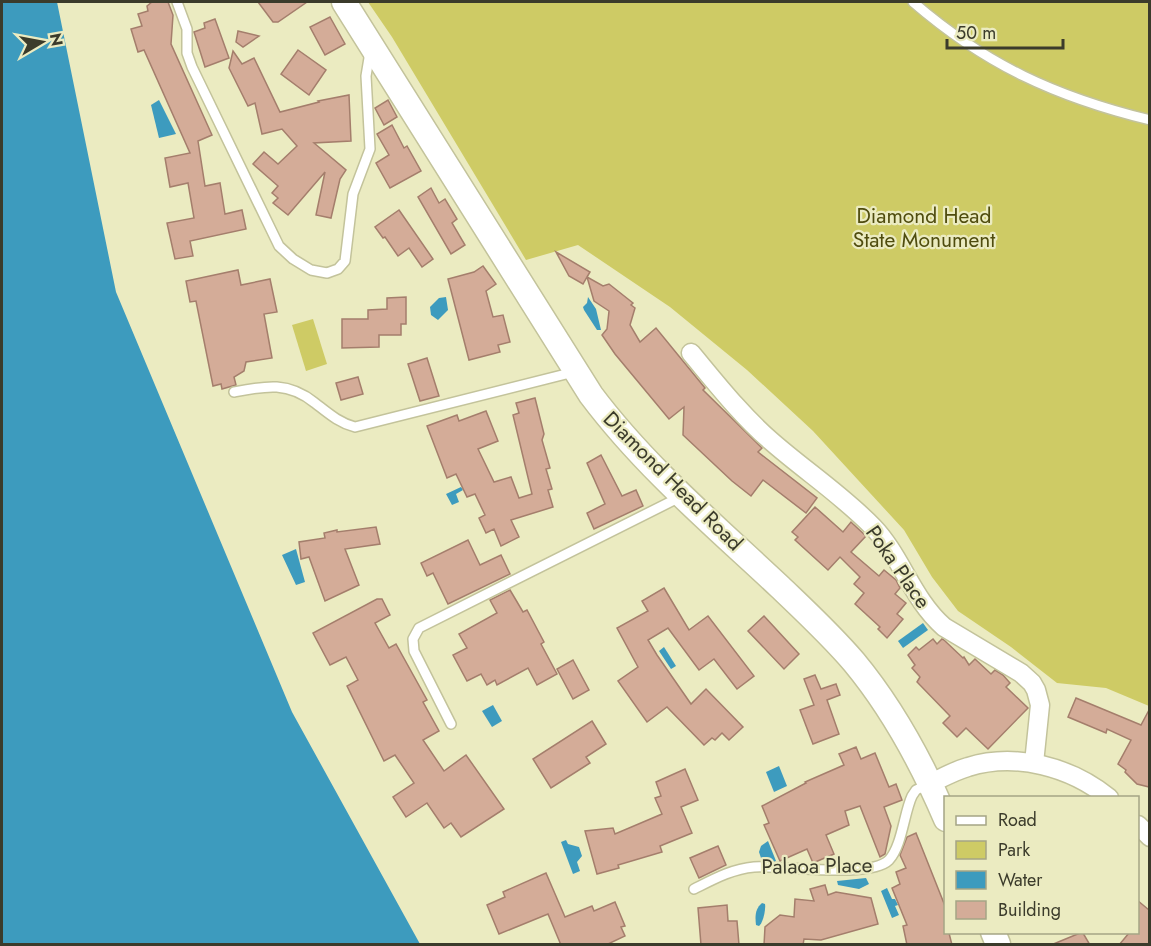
<svg xmlns="http://www.w3.org/2000/svg" width="1151" height="946" viewBox="0 0 1151 946" font-family="Jost,sans-serif">
<rect width="100%" height="100%" fill="#ebebc1"/>
<g fill="#cecb65">
<path d="M368,2h781v704l-43,-18 -49,-5 -46,-36 -53,-36 -26,-34 -28,-47 -91,-99 -66,-61 -77,-63 -92,-62 -52,15 -134,-223z"/>
<path d="M313,319l14,45 -21,7 -14,-46z"/>
</g>
<g fill="#3d9bbe">
<path d="M2,2h55l59,290 176,420 128,232h-418z"/>
<path d="M159,100l17,34 -17,4 -8,-33z"/>
<path d="M446,297l2,13 -10,10 -7,-5 -1,-8 9,-9z"/>
<path d="M588,297l8,12 5,21h-4l-13,-20 -1,-3 4,-4z"/>
<path d="M461,487l2,3 -7,4 3,8 -7,3 -6,-11z"/>
<path d="M296,549l9,33 -9,3 -14,-30z"/>
<path d="M923,623l5,7 -25,18 -5,-7z"/>
<path d="M664,647l12,19 -5,3 -12,-18z"/>
<path d="M493,705l9,16 -10,6 -10,-16z"/>
<path d="M779,766l8,20 -13,6 -8,-20z"/>
<path d="M566,840l2,4 11,3 3,9 -5,6 3,9 -7,3 -12,-32z"/>
<path d="M768,841l8,20 -5,2 -10,-5 -2,-6 2,-6z"/>
<path d="M866,878l3,6 -10,5 -21,-4 -1,-4z"/>
<path d="M887,888l5,11h3l3,6 -3,1 4,9 -7,3 -11,-27z"/>
<path d="M762,903l3,1c1,5 -2,19 -6,22l-3,-1c-1,-9 -1,-16 6,-22z"/>
</g>
<g fill="#d4ac98" stroke="#a47e6c" stroke-width="1.5">
<path d="M152,2h16l5,13 -2,29 41,91 -14,6 7,45 15,-3 5,31 17,-4 4,19 -56,12 3,15 -18,3 -8,-36 27,-5 -6,-35 -18,4 -5,-29 25,-5 -46,-103 -6,2 -7,-23 11,-3 -4,-12 10,-3 -1,-5z"/>
<path d="M258,2h49l-29,20h-5z"/>
<path d="M330,17l15,27 -20,11 -15,-28z"/>
<path d="M215,19l14,39 -24,9 -11,-35 11,-4 -1,-5z"/>
<path d="M238,31l21,5 -16,11 -7,-5z"/>
<path d="M298,50l28,20 -17,25 -28,-21z"/>
<path d="M233,51l9,13 12,-6 26,54 39,-10 -1,-1 31,-6 2,46 -37,2 32,27 -6,9 -9,39 -15,-3 9,-43 -37,43 -15,-12 5,-5 -6,-5 6,-7 -25,-22 11,-12 14,12 19,-18 -15,-17 -20,5 -7,-31 -7,3 -19,-38z"/>
<path d="M388,100l9,17 -13,8 -9,-17z"/>
<path d="M392,125l12,23 3,-2 14,25 -31,17 -14,-25 13,-8 -12,-21z"/>
<path d="M431,188l8,15 6,-4 12,20 -5,4 13,22 -14,9 -33,-57z"/>
<path d="M399,210l34,49 -11,8 -13,-19 -11,8 -13,-19 -2,1 -8,-11z"/>
<path d="M556,252l34,20 -3,5 16,9 6,-2 24,19 -2,2 4,3 -5,17 10,17 16,-14 49,60 -2,2 59,58 -4,4 59,46 -11,15 -43,-33 -12,16 -19,-15 -49,-46 1,-28 -15,12 -54,-65 -13,-19 5,-6 2,-18 -15,-10 -7,-24 -4,7 -14,-8z"/>
<path d="M483,266l13,18 -10,7 7,26 10,-2 7,27 -12,3 2,7 -31,8 -21,-81 26,-7z"/>
<path d="M238,270l3,15 29,-6 7,33 -13,2 8,44 -26,4 -2,9 -10,6 2,8 -14,4 -1,-5 -8,2 -17,-85 -6,1 -4,-21z"/>
<path d="M406,297v27h-5v11h-22v12l-37,1v-29h26v-9l19,-1v-11z"/>
<path d="M427,358l12,38 -19,5 -12,-37z"/>
<path d="M358,377l5,17 -22,6 -5,-17z"/>
<path d="M535,398l9,36 -2,6 8,28 -4,1 6,20 -4,1 5,17 -42,13 8,17 -18,9 -7,-17 -8,4 -7,-15 6,-3 -10,-21 -8,3 -11,-23 -9,4 -20,-52 30,-11 2,6 27,-10 12,30 -20,8 16,33 17,-5 8,21 13,-4 -19,-79 6,-2 -3,-10z"/>
<path d="M601,455l21,41 14,-6 7,16 -49,23 -7,-16 18,-9 -18,-41z"/>
<path d="M815,507l28,25 8,-10 2,2 13,12 -15,16 28,24 5,-6 12,10 4,8 -5,6 11,9 -9,11 6,5 -16,19 -9,-9 2,-2 -25,-23 9,-11 -10,-9 6,-7 -20,-20 -12,13 -33,-30 3,-3 -6,-5z"/>
<path d="M376,527l4,17 -35,5 14,36 -34,16 -16,-44 -8,2 -2,-17 26,-4 -1,-5 13,-3v2z"/>
<path d="M468,540l12,25 21,-10 9,19 -62,30 -15,-31 -6,3 -6,-13z"/>
<path d="M664,588l25,42 19,-14 46,60 -17,13 -23,-30 -15,11 -31,-42 -20,12 9,15 34,49 15,-15 37,38 -14,13 -7,-7 -7,7 -3,-2 -8,7 -37,-38 -20,15 -29,-41 20,-14 -21,-39 31,-17 -6,-10z"/>
<path d="M510,590l13,22 4,-2 17,32 -3,2 16,30 -20,11 -9,-17 -31,17 -2,-5 -8,5 -6,-11 -14,7 -14,-26 14,-7 -8,-14 38,-21 -7,-13z"/>
<path d="M377,599h5l8,16 -15,8 14,25 7,-4 31,56 -4,2 16,29 -16,9 21,31 22,-16 38,54 -43,28 -10,-14 -7,5 -17,-25 -21,14 -13,-20 21,-14 -19,-28 -11,6 -37,-75 11,-6 -12,-23 -16,8 -17,-32z"/>
<path d="M764,616l35,38 -15,15 -36,-38z"/>
<path d="M933,639l4,5 5,-5 2,1 19,18 1,-1 5,8 6,-6 16,15 4,-4 8,5 7,8 -4,4 22,21 -40,41 -22,-21 -9,9 -14,-14 7,-7 -33,-34 3,-5 -8,-9 3,-3 -7,-10 8,-8 3,3z"/>
<path d="M573,660l16,30 -16,9 -16,-30z"/>
<path d="M815,675l6,14 15,-5 4,11 -13,5 12,34 -26,10 -13,-34 14,-5 -10,-26z"/>
<path d="M1076,698l65,27 8,-15v77l-12,-3 -12,-12 1,-2 -8,-6 13,-24 -24,-11 -1,4 -38,-16z"/>
<path d="M592,721l14,23 -20,13 4,6 -39,25 -18,-29z"/>
<path d="M856,747l5,12 14,-6 14,34 7,-3 6,16 -18,7 7,19 -6,28 -5,3 -20,-51 -15,5 4,14 -23,10 8,19 -21,9 -6,-14 -27,12 -16,-36 5,-2 -7,-17 44,-23 -1,-1 39,-17 -5,-11z"/>
<path d="M685,769l13,31 -17,7 11,26 -32,13 2,6 -44,13 1,3 -22,6 -12,-43 28,-3 2,6 47,-20 -7,-16 6,-2 -5,-14z"/>
<path d="M916,833l29,73v27h4l3,12h-45l-4,-19 4,-1 -15,-37 8,-4 -4,-12 10,-4 -6,-13 7,-18z"/>
<path d="M718,846l8,19 -27,13 -9,-20z"/>
<path d="M546,873l19,44 27,-11 2,5 21,-9 10,24 -4,1 4,9 -19,9h-45l-13,-31 -49,20 -12,-29 18,-8 -2,-5z"/>
<path d="M825,885l3,10 8,-3 35,6 7,26 -57,16 -17,-1 -1,6h-39l1,-18 15,-12 14,2 1,-18 19,2 -4,-12z"/>
<path d="M1137,900l12,10v35h-30l10,-12h8z"/>
<path d="M727,905l1,16h9l2,24h-38l-3,-37z"/>
<path d="M1080,933h3l7,12h-39z"/>
</g>
<g fill="none" stroke-linecap="round" stroke-linejoin="round">
<defs>
<g id="service">
<path d="M177,2l10,27v24l5,14 87,179 14,13 18,11 16,3 11,-4 7,-8 8,-67 17,-45 -4,-73 4,-24"/>
<path d="M913,2c73,63 143,95 237,118"/>
<path d="M234,392c31,-6 54,-11 81,11 13,10 24,20 40,24l219,-55"/>
<path d="M451,724l-37,-73 -1,-12 6,-11 263,-132"/>
<path d="M694,889c20,-10 38,-20 60,-22 28,-2 116,12 135,-7 13,-14 15,-47 23,-64l4,-6 13,-6"/>
</g>
<g id="minor">
<path d="M691,353c25,30 50,62 80,88 33,29 71,54 102,86 28,29 39,72 71,100l77,46 11,10 4,7 4,15 -6,58"/>
<path d="M929,784c13,-6 25,-13 39,-17 48,-15 103,0 141,31"/>
<path d="M1138,825l12,12"/>
</g>
<g id="tertiary">
<path d="M344,2l247,393c54,72 124,131 189,192 25,24 51,48 74,75 39,47 68,101 92,157"/>
<path d="M993,932l5,12"/>
</g>
</defs>
<use href="#service" stroke="#c3c39b" stroke-width="12"/>
<use href="#minor" stroke="#c3c39b" stroke-width="21"/>
<use href="#tertiary" stroke="#c3c39b" stroke-width="27"/>
<use href="#service" stroke="#fff" stroke-width="9"/>
<use href="#minor" stroke="#fff" stroke-width="18"/>
<use href="#tertiary" stroke="#fff" stroke-width="24"/>
</g>
<g text-anchor="middle" stroke-width="4.5" stroke-linejoin="round" paint-order="stroke">
<g font-size="21" fill="#4f4c0e" stroke="#ebebc1">
<text x="924" y="223">Diamond Head<tspan x="924" dy="24">State Monument</tspan></text>
</g>
<g font-size="21" fill="#3b3b2b" stroke="#ebebc1">
<text transform="translate(673 481) rotate(45)" y="7">Diamond Head Road</text>
<text transform="translate(898 567) rotate(55)" y="7">Poka Place</text>
<text transform="translate(817 866) rotate(-1)" y="7">Palaoa Place</text>
</g>
</g>
<rect width="1151" height="946" fill="none" stroke="#3b3b2b" stroke-width="6"/>
<rect x="944" y="796" width="195" height="138" fill="#ebebc1" stroke="#a5a585" stroke-width="1.5"/>
<rect x="956" y="816" width="30" height="9" fill="#ffffff" stroke="#a5a585" stroke-width="1.5"/>
<text x="998" y="826" font-size="18" fill="#3b3b2b">Road</text>
<rect x="956" y="841" width="30" height="18" fill="#cecb65" stroke="#a5a585" stroke-width="1.5"/>
<text x="998" y="856" font-size="18" fill="#3b3b2b">Park</text>
<rect x="956" y="871" width="30" height="18" fill="#3d9bbe" stroke="#a5a585" stroke-width="1.5"/>
<text x="998" y="886" font-size="18" fill="#3b3b2b">Water</text>
<rect x="956" y="901" width="30" height="18" fill="#d4ac98" stroke="#a5a585" stroke-width="1.5"/>
<text x="998" y="916" font-size="18" fill="#3b3b2b">Building</text>
<g transform="translate(42 42) rotate(80)" stroke="#ebebc1" stroke-width="4.5" paint-order="stroke">
<path d="M0-4.5L10 22L0 15L-10 22Z" fill="#3b3b2b"/>
<text y="-9" font-size="16" font-weight="bold" text-anchor="middle" fill="#3b3b2b">N</text>
</g>
<path d="M947 39v9h116v-9" fill="none" stroke="#3b3b2b" stroke-width="3"/>
<text x="956" y="39" font-size="18" fill="#3b3b2b" stroke="#ebebc1" stroke-width="4.5" paint-order="stroke">50 m</text>
</svg>
